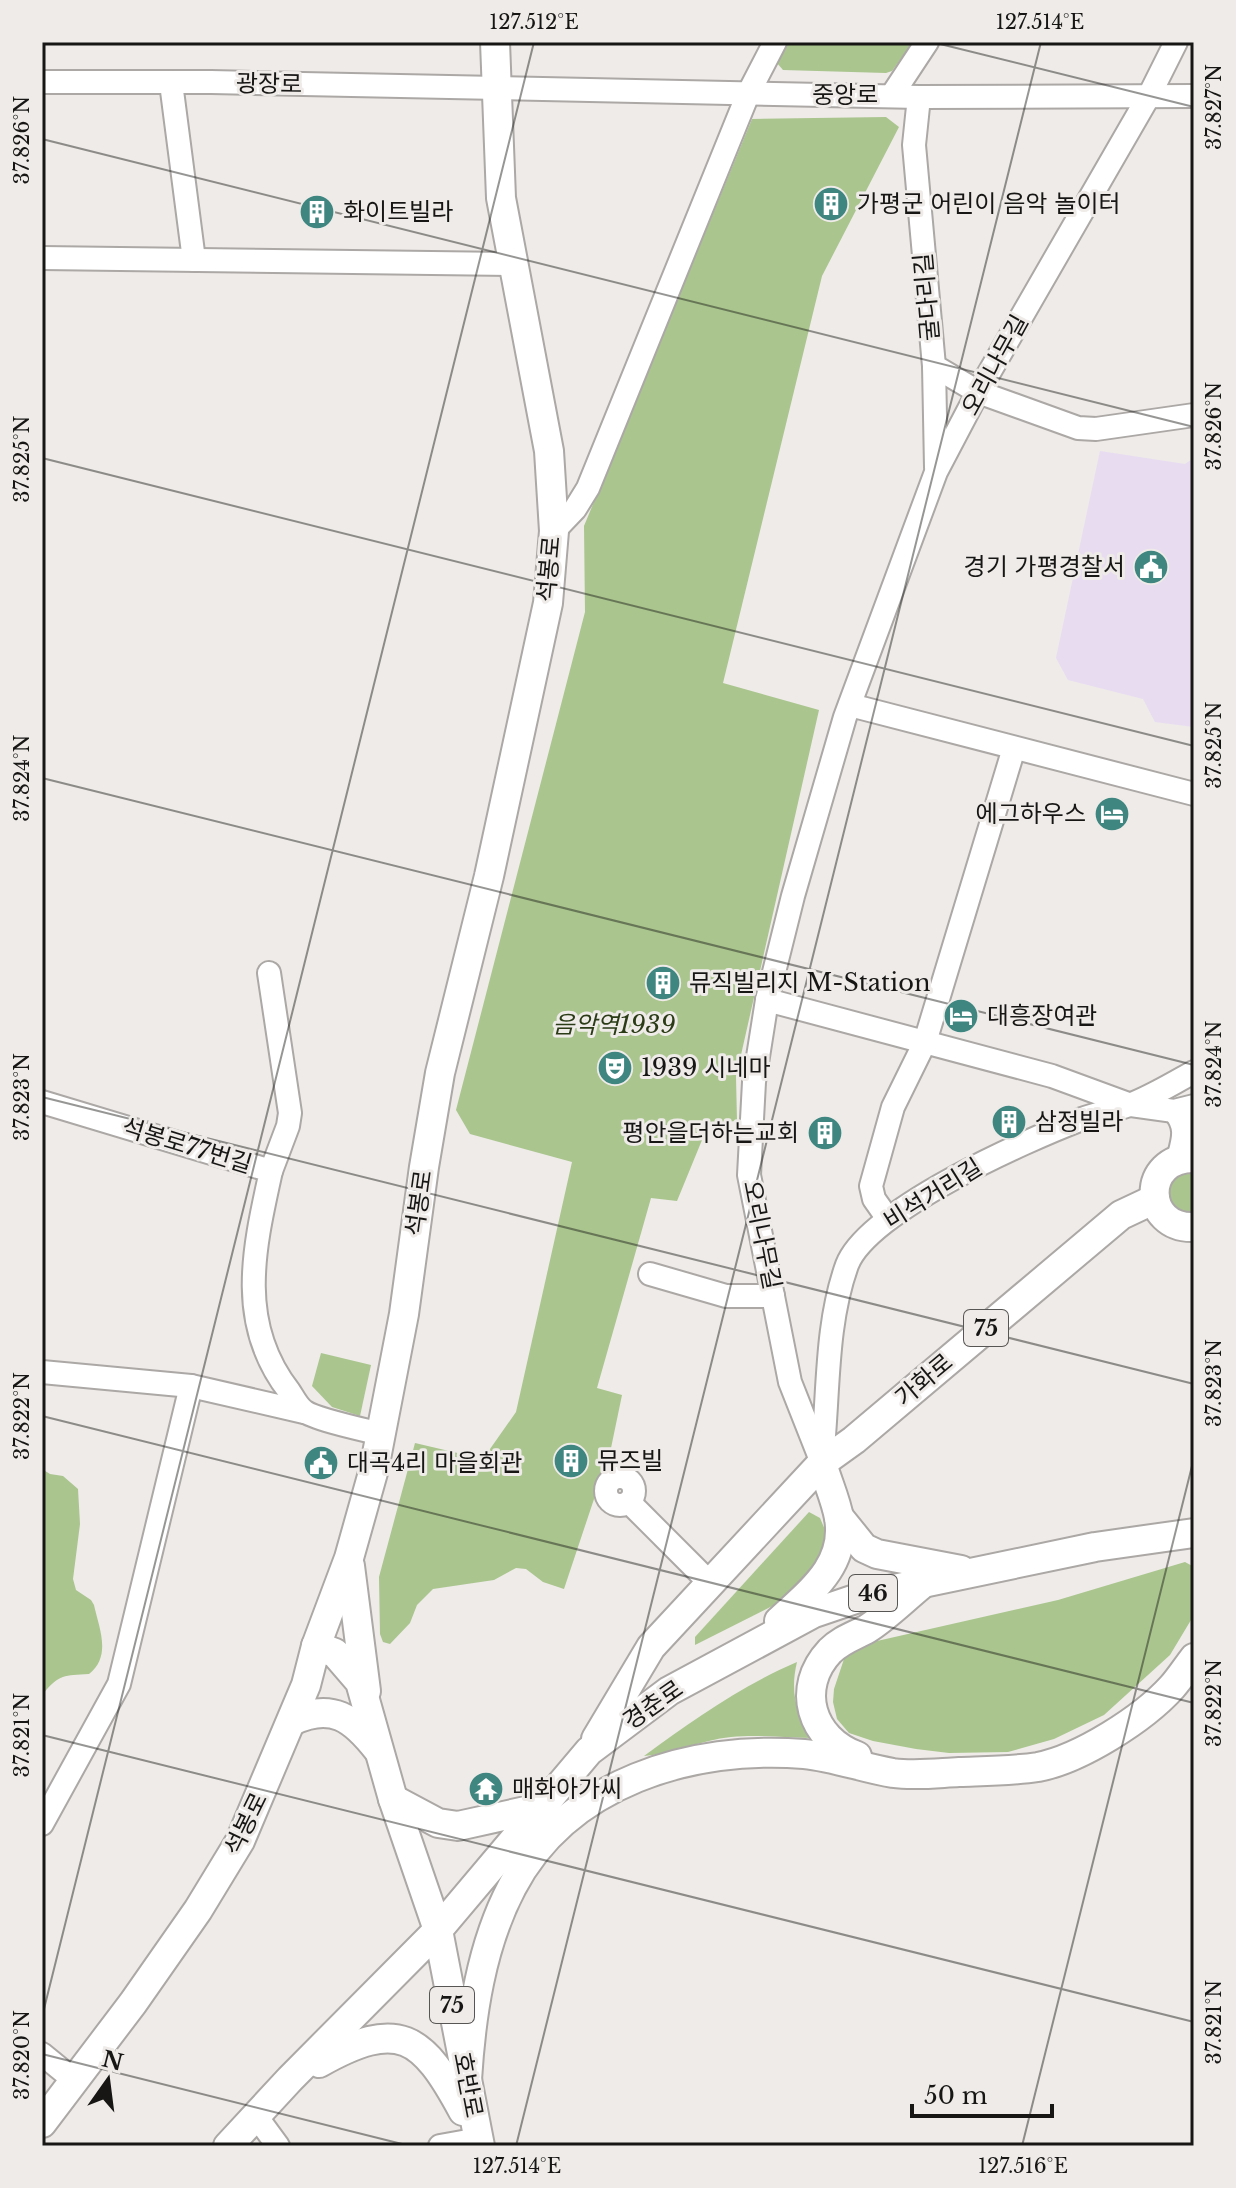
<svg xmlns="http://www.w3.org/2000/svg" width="1236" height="2188" viewBox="0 0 1236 2188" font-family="'Libre Baskerville','Noto Sans KR',serif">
<rect width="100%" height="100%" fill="#eeebe8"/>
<path fill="#e8dcf1" d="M1100,451l85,13 9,-6v269l-39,-5 -12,-23 -75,-19 -12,-22z"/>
<g fill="#aac58e">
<path d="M786,42h127l-21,29 -6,2 -103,-3 -6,-7z"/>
<path d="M886,117l13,10 -77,149 -99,407 96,27 -83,367 1,44 -28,2 -32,78 -26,-3 -54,190 25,7 -11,53 -47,141 -21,-7 -17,-13 -10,-1 -22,12 -61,9 -16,16 -7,18 -20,21 -7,-2 -3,-8 -1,-57 36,-134 68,16 33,-47 56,-250 -102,-28 -14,-24 129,-498 -1,-86 168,-407z"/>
<path d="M1194,1168v47h-10l-14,-8 -4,-23 4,-8z"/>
<path d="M321,1353l50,12 -11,51 -28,-9 -20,-21z"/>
<path d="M42,1469l8,5 13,2 15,13 2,35 -7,55 3,11 15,10 3,5c5,23 18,51 -5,69 -25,2 -29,-1 -47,21z"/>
<path d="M809,1512l11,6 11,26 -37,51 -99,50v-8z"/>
<path d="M1185,1562l9,5v48l-24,40 -66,60 -50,24 -46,13 -59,1 -33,-4 -43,-8 -24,-8 -12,-14 -4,-17 1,-13 11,-33 32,-15 181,-41z"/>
<path d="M797,1662c-7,29 -2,54 18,76 -27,0 -57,-4 -84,-1 -30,3 -58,17 -87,19 49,-36 97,-70 153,-94z"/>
</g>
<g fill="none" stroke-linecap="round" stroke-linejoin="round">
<defs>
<g id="minor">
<path d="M42,82h169l708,15 275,-1"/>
<path d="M171,83l23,177"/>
<path d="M892,95l35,-53"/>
<path d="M919,97l-5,48 20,221 44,26 100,36 18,1 98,-14"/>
<path d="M42,258l471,6"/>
<path d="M934,366l2,101"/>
<path d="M554,531l21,-22 13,-21 160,-394 27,-52"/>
<path d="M850,705l344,89"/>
<path d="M269,973l21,140 -2,13 -17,45"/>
<path d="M767,1000l285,76 79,29 43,6 20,-5"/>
<path d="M42,1102l229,69c-17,77 -35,152 18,220 4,6 9,16 15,20 10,8 61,19 77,23"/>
<path d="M1174,1111c14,16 9,29 4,48"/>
<path d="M888,1219l-14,-20 -3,-13 22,-79 32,-65 89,-294"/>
<path d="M650,1274l76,22h47"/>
<path d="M42,1372l149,14"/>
<path d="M822,1458c7,-64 3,-132 25,-193 21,-55 180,-125 235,-146 15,-6 32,-8 47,-14 22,-8 44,-22 65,-33"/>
<path d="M822,1463l-32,-81 -41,-207 5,-93 13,-82 26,-104 52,-179 91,-245 42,-80 172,-298 26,-52"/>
<circle cx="620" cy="1491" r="14"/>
<path d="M629,1502l82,82"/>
<path d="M42,1824l77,-140 72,-298 113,26"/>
<path d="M42,2054l33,27"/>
<path d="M256,2116l22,30"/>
<path d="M440,2146l39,-7"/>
</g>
<g id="major">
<path d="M1194,1158c-53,-1 -52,71 0,69"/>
<path d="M839,1517l25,31 13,6 84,16"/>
<path d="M350,1566l16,125"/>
<path d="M779,1621c31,-29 68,-56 60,-103 -3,-18 -12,-37 -17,-55"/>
<path d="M316,1646l19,7 25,29 33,117 45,131 42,216"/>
<path d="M292,1721c40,-19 61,-3 86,29"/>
<path d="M596,1739l55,-92 171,-184 32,-23 267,-225 34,-16"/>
<path d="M857,1756c-46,-17 -62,-68 -27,-105 11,-11 24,-15 37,-22 19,-12 36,-29 53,-43"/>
<path d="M393,1799l45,24 20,3 86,-19"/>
<path d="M319,2063c80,-45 103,-28 144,48"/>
<path d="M467,2080c4,-65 14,-134 45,-193 55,-105 180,-142 292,-133 30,3 59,14 89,19 22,3 45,0 66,-1 27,-1 53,-1 79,-5 42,-8 105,-48 134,-80 8,-9 15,-20 22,-29"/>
<path d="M42,2123l91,-120 65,-93 42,-69 66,-156 10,-39 33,-88 25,-89 30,-155 20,-147 16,-94 49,-197 59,-273 6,-72 -5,-80 -48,-253 -6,-156"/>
<path d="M228,2146l62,-67 148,-149 151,-179 80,-60 145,-78 56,-19 225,-47 99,-14"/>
</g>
</defs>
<use href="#minor" stroke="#aba8a6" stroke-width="26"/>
<use href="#major" stroke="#aba8a6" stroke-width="32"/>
<use href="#minor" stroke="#fff" stroke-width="22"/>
<use href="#major" stroke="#fff" stroke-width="28"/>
</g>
<path fill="none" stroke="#171615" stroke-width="2" stroke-opacity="0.45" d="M932,42l262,65M42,139l1152,288M42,458l1152,288M42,778l1152,287M42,1097l1152,287M42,1416l1152,287M42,1735l1152,287M42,2017l492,-1975M42,2054l368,92M516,2146l525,-2104M1022,2146l172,-688"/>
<defs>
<symbol id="building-disc" viewBox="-11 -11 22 22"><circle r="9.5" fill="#3f8681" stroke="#eeebe8"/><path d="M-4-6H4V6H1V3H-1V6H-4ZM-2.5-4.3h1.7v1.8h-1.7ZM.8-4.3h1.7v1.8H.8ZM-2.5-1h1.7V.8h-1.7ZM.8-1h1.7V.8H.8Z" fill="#fff"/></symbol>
<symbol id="civic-disc" viewBox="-11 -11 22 22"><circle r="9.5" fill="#3f8681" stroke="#eeebe8"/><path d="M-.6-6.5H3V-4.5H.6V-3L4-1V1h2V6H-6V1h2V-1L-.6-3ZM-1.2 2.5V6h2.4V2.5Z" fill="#fff"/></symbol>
<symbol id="hotel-disc" viewBox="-11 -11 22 22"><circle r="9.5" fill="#3f8681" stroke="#eeebe8"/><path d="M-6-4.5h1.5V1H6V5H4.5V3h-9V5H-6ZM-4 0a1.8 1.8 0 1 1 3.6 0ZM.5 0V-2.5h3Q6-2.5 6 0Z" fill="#fff"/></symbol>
<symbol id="theatre-disc" viewBox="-11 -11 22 22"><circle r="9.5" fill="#3f8681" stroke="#eeebe8"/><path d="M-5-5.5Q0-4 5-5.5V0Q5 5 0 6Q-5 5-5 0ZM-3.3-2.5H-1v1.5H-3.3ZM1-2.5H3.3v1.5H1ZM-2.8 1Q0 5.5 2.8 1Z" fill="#fff"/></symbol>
<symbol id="temple-disc" viewBox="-11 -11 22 22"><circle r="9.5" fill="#3f8681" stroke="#eeebe8"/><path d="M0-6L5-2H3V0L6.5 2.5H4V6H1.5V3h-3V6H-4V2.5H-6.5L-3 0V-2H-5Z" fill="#fff"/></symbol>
</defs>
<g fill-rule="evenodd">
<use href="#building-disc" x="811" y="184" width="40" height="40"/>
<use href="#building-disc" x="297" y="192" width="40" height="40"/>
<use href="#civic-disc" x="1131" y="547" width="40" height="40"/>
<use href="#hotel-disc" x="1092" y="794" width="40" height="40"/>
<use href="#building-disc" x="643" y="963" width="40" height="40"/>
<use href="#hotel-disc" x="941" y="996" width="40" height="40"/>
<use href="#theatre-disc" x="595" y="1048" width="40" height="40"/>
<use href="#building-disc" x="989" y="1102" width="40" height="40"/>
<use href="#building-disc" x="805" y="1113" width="40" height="40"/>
<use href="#building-disc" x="551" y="1441" width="40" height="40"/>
<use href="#civic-disc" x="301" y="1443" width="40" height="40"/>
<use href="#temple-disc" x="466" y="1769" width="40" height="40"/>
</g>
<g text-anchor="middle" stroke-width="6" stroke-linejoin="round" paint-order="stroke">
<g fill="#eeebe8" stroke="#585654" stroke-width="2">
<rect x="964" y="1310" width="44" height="36" rx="6"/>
<rect x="849" y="1575" width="48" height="36" rx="6"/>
<rect x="430" y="1987" width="44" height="36" rx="6"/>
</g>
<g font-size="22" font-weight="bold" fill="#171615">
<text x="986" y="1336">75</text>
<text x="873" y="1601">46</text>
<text x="452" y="2013">75</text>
</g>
<g font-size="24" fill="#171615" stroke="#eeebe8">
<text transform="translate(269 84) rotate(1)" y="8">광장로</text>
<text x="845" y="103">중앙로</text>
<text transform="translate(927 297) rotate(-95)" y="8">굴다리길</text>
<text transform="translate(995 365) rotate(-61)" y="8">오리나무길</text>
<text transform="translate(549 569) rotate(-85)" y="8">석봉로</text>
<text transform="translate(187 1146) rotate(17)" y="8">석봉로77번길</text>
<text transform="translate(933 1194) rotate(-32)" y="8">비석거리길</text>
<text transform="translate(419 1203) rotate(-82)" y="8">석봉로</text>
<text transform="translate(762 1235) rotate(79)" y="8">오리나무길</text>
<text transform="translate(924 1380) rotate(-40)" y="8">가화로</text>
<text transform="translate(653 1705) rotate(-35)" y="8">경춘로</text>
<text transform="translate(246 1824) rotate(-64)" y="8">석봉로</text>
<text transform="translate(468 2085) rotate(79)" y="8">호반로</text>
</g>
<g font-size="24" fill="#171615" stroke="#eeebe8" text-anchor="start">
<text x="857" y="212">가평군 어린이 음악 놀이터</text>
<text x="343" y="220">화이트빌라</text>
<text x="1125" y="575" text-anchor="end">경기 가평경찰서</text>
<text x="1086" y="822" text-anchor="end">에그하우스</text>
<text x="689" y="991">뮤직빌리지 M-Station</text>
<text x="987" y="1024">대흥장여관</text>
<text x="641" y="1076">1939 시네마</text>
<text x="1035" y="1130">삼정빌라</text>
<text x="799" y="1141" text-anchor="end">평안을더하는교회</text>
<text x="597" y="1469">뮤즈빌</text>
<text x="347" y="1471">대곡4리 마을회관</text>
<text x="512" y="1797">매화아가씨</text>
</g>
<g font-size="24" font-style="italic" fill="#2a3b16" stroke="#eeebe8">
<text x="614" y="1033">음악역1939</text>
</g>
</g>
<rect width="1236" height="2188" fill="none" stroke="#eeebe8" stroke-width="88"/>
<g transform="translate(108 2080) rotate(14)" stroke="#eeebe8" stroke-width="6" paint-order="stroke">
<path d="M0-6L14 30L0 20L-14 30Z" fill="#171615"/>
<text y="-12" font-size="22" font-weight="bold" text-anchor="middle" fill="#171615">N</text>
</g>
<path d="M912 2104v12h140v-12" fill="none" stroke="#171615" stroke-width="4"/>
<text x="924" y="2104" font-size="24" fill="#171615" stroke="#eeebe8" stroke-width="6" paint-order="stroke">50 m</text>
<rect x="44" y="44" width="1148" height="2100" fill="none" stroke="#171615" stroke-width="3"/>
<g font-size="20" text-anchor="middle" fill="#171615">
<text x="534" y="29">127.512°E</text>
<text x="1040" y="29">127.514°E</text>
<text transform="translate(1214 107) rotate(-90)" y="7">37.827°N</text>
<text transform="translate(22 140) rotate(-90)" y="7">37.826°N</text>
<text transform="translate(1214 426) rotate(-90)" y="7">37.826°N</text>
<text transform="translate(22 459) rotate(-90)" y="7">37.825°N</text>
<text transform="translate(1214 745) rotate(-90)" y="7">37.825°N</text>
<text transform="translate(22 778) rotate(-90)" y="7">37.824°N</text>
<text transform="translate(1214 1064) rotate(-90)" y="7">37.824°N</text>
<text transform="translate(22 1097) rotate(-90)" y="7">37.823°N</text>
<text transform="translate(1214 1383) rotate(-90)" y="7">37.823°N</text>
<text transform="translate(22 1416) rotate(-90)" y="7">37.822°N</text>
<text transform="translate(1214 1703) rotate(-90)" y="7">37.822°N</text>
<text transform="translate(22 1735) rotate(-90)" y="7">37.821°N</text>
<text transform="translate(1214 2022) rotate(-90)" y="7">37.821°N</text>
<text transform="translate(22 2055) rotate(-90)" y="7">37.820°N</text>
<text x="517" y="2173">127.514°E</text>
<text x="1023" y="2173">127.516°E</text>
</g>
</svg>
